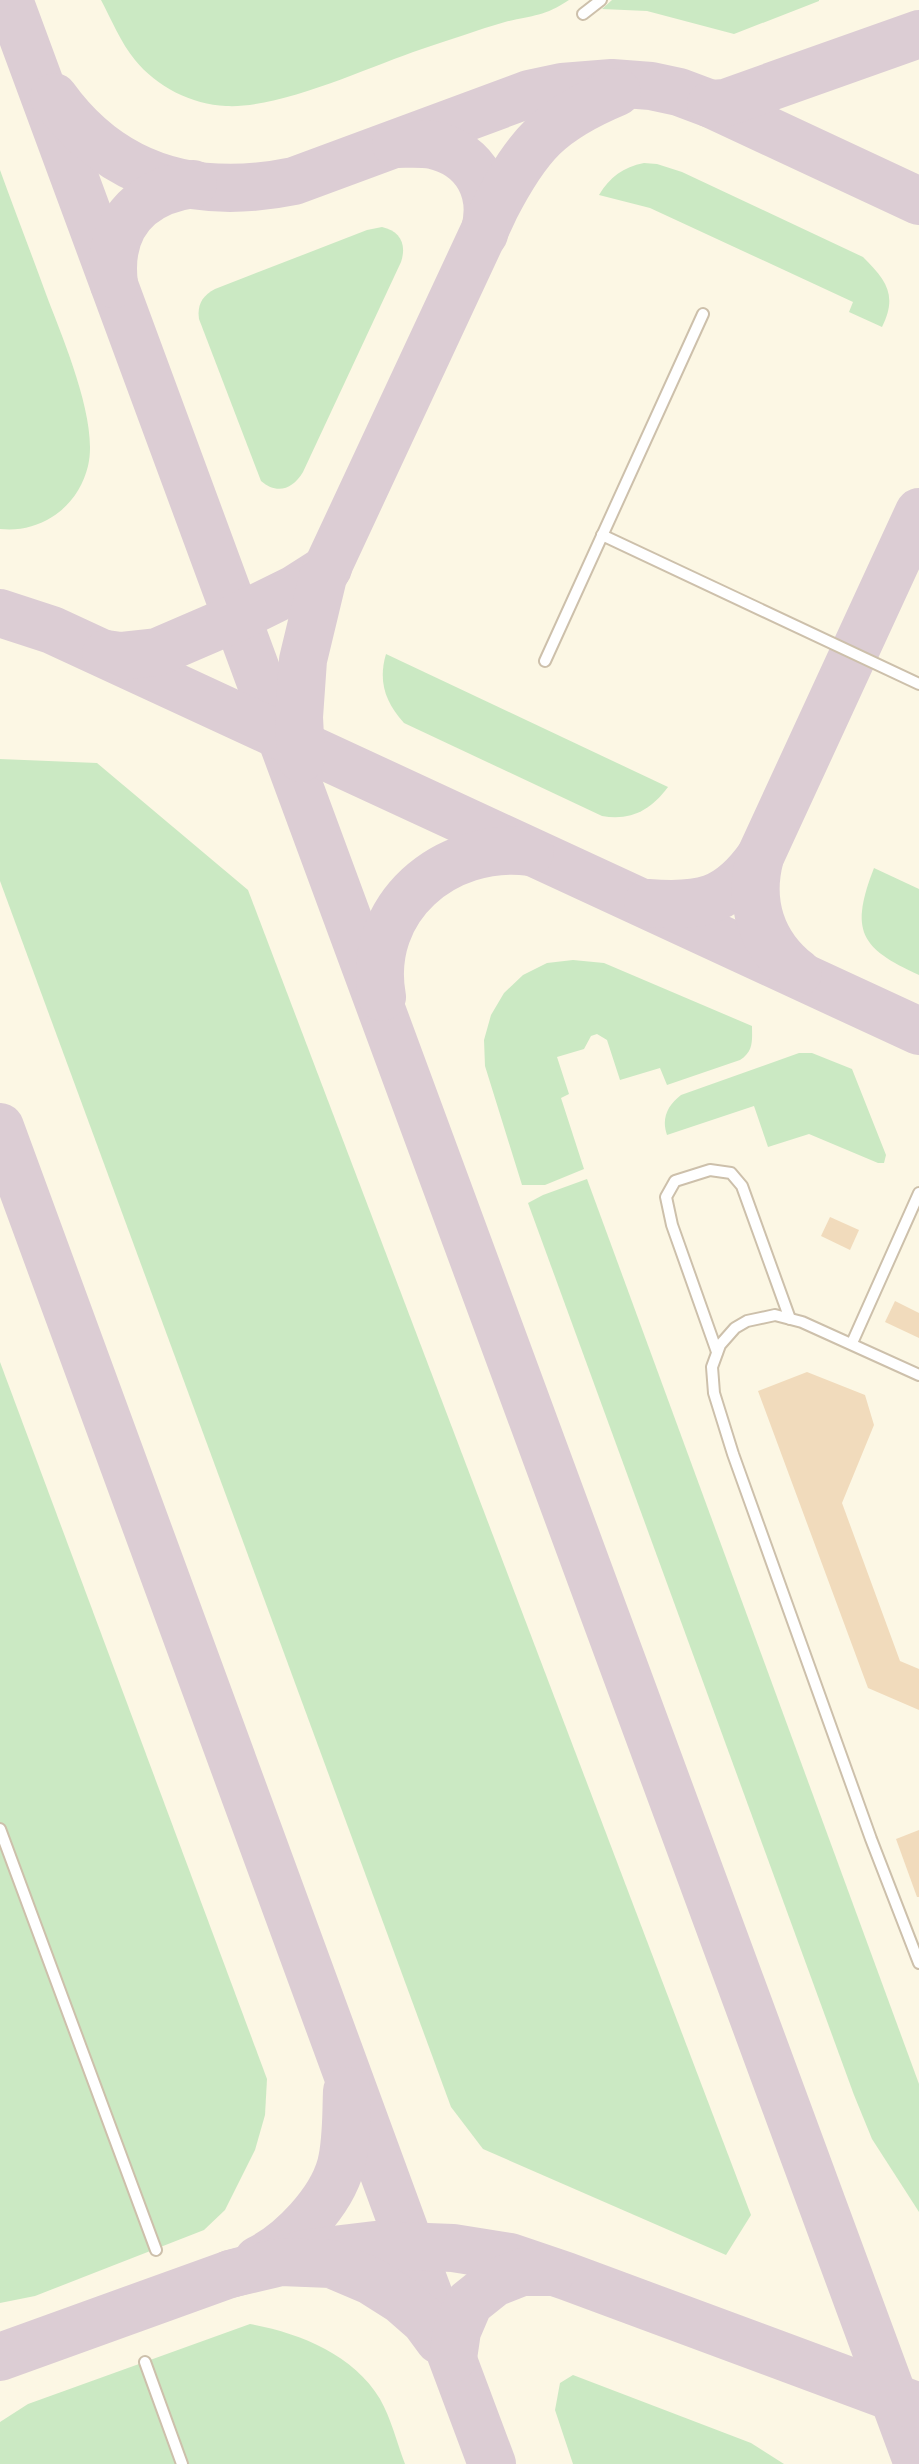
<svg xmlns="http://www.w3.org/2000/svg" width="919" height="2464" viewBox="0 0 919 2464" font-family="Barlow,sans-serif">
<rect width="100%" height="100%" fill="#fcf7e4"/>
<g fill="#cbe9c3">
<path d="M101,0h468c-25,17 -37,15 -64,22 -28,8 -55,18 -83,27 -54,18 -141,60 -196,57 -34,-1 -70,-20 -91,-46 -14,-17 -24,-41 -34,-60z"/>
<path d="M612,0h207v1l-85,33 -87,-23 -45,-2z"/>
<path d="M644,163l13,1 25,8 181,85c23,23 35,38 19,70l-33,-15 4,-10 -203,-94 -51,-13c11,-18 24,-28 45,-32z"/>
<path d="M0,170c15,41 31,83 46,124 16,43 53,127 42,172 -5,21 -18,40 -36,51 -16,10 -33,14 -52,12z"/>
<path d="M382,227c18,4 25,17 19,35l-98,210c-10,17 -26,23 -42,9l-62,-162c-2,-14 3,-23 16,-30l152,-59z"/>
<path d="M386,654l282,133c-17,23 -37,34 -66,29l-198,-93c-19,-21 -26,-42 -18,-69z"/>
<path d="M0,759l97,4 151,127 503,1325 -25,40 -243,-106 -32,-42 -451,-1226z"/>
<path d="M874,868l45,21v86c-60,-27 -69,-45 -45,-107z"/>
<path d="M573,960l31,3 148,63c0,14 2,25 -12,34l-73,25 -7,-17 -40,12 -13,-40 -10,-6 -6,2 -7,13 -27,8 12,37 -8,4 23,71 -39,16h-23l-37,-119 -1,-26 7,-25 13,-22 19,-18 24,-12z"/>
<path d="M799,1053h13l40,16 34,86 -2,8h-6l-69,-29 -41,13 -14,-41 -87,29c-6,-17 1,-30 14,-40z"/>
<path d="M587,1179l332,905v128l-47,-73 -18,-44 -326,-892 15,-8z"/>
<path d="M0,1362l267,717 -2,36 -10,35 -30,60 -21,20 -169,66 -35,7z"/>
<path d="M250,2324c49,9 103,30 130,75 11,19 17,44 25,65h-405v-42l28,-18z"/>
<path d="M573,2375l178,68 33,21h-211l-18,-54 5,-27z"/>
</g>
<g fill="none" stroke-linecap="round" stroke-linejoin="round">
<g stroke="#dccdd4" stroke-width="48">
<path d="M9,0l909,2464"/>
<path d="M54,97c59,82 143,104 240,84l235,-87 33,-7 50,-4 39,3 28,6 32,12 208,97"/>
<path d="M711,104l14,-1 194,-69"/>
<path d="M396,144c12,0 25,-1 37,1 44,10 63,48 51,89"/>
<path d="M114,284c-7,-57 24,-92 79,-100"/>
<path d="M0,613l52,17 867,401"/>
<path d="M106,654l14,2 37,-4 79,-34 59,-29 33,-21"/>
<path d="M301,758l-2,-41 4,-57 20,-83 172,-369c33,-64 55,-88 122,-116"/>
<path d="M648,903c53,4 80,-1 112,-46"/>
<path d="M798,973c-37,-29 -50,-71 -38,-116l159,-345"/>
<path d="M382,997c-16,-89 63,-156 148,-145"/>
<path d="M0,1127l410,1118 82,219"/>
<path d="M258,2260c34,-17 73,-58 83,-95 6,-24 5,-49 6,-74"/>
<path d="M230,2274l78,-21 67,-8 78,3 57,9 56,19 345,128"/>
<path d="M0,2357l230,-83 51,-12 50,2 40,17 30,19 24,21 14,19"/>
<path d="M453,2358l4,-27 12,-28 25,-20 28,-11h29"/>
</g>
</g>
<g fill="#f1dbbc">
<path d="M830,1217l29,13 -9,20 -29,-14z"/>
<path d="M895,1301l24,12v25l-34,-16z"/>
<path d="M807,1372l58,23 9,30 -32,78 58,158 19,8v41l-51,-22 -110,-297z"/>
<path d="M919,1830v67h-2l-21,-58z"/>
</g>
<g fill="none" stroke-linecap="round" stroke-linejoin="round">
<defs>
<g id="service">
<path d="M583,14l18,-14"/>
<path d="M602,535l317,149"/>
<path d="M545,661l158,-347"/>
<path d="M852,1343l67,-150"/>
<path d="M717,1352l-45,-127 -6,-28 9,-16 35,-11 21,3 11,13 48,133"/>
<path d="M919,1375l-117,-53 -27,-7 -28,6 -12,7 -15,17 -8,22 2,26 19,61 138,385 48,124"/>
<path d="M0,1829l156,421"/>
<path d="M145,2362l37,102"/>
</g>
</defs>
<use href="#service" stroke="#cdc0ab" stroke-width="14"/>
<use href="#service" stroke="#fff" stroke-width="10"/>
</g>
</svg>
